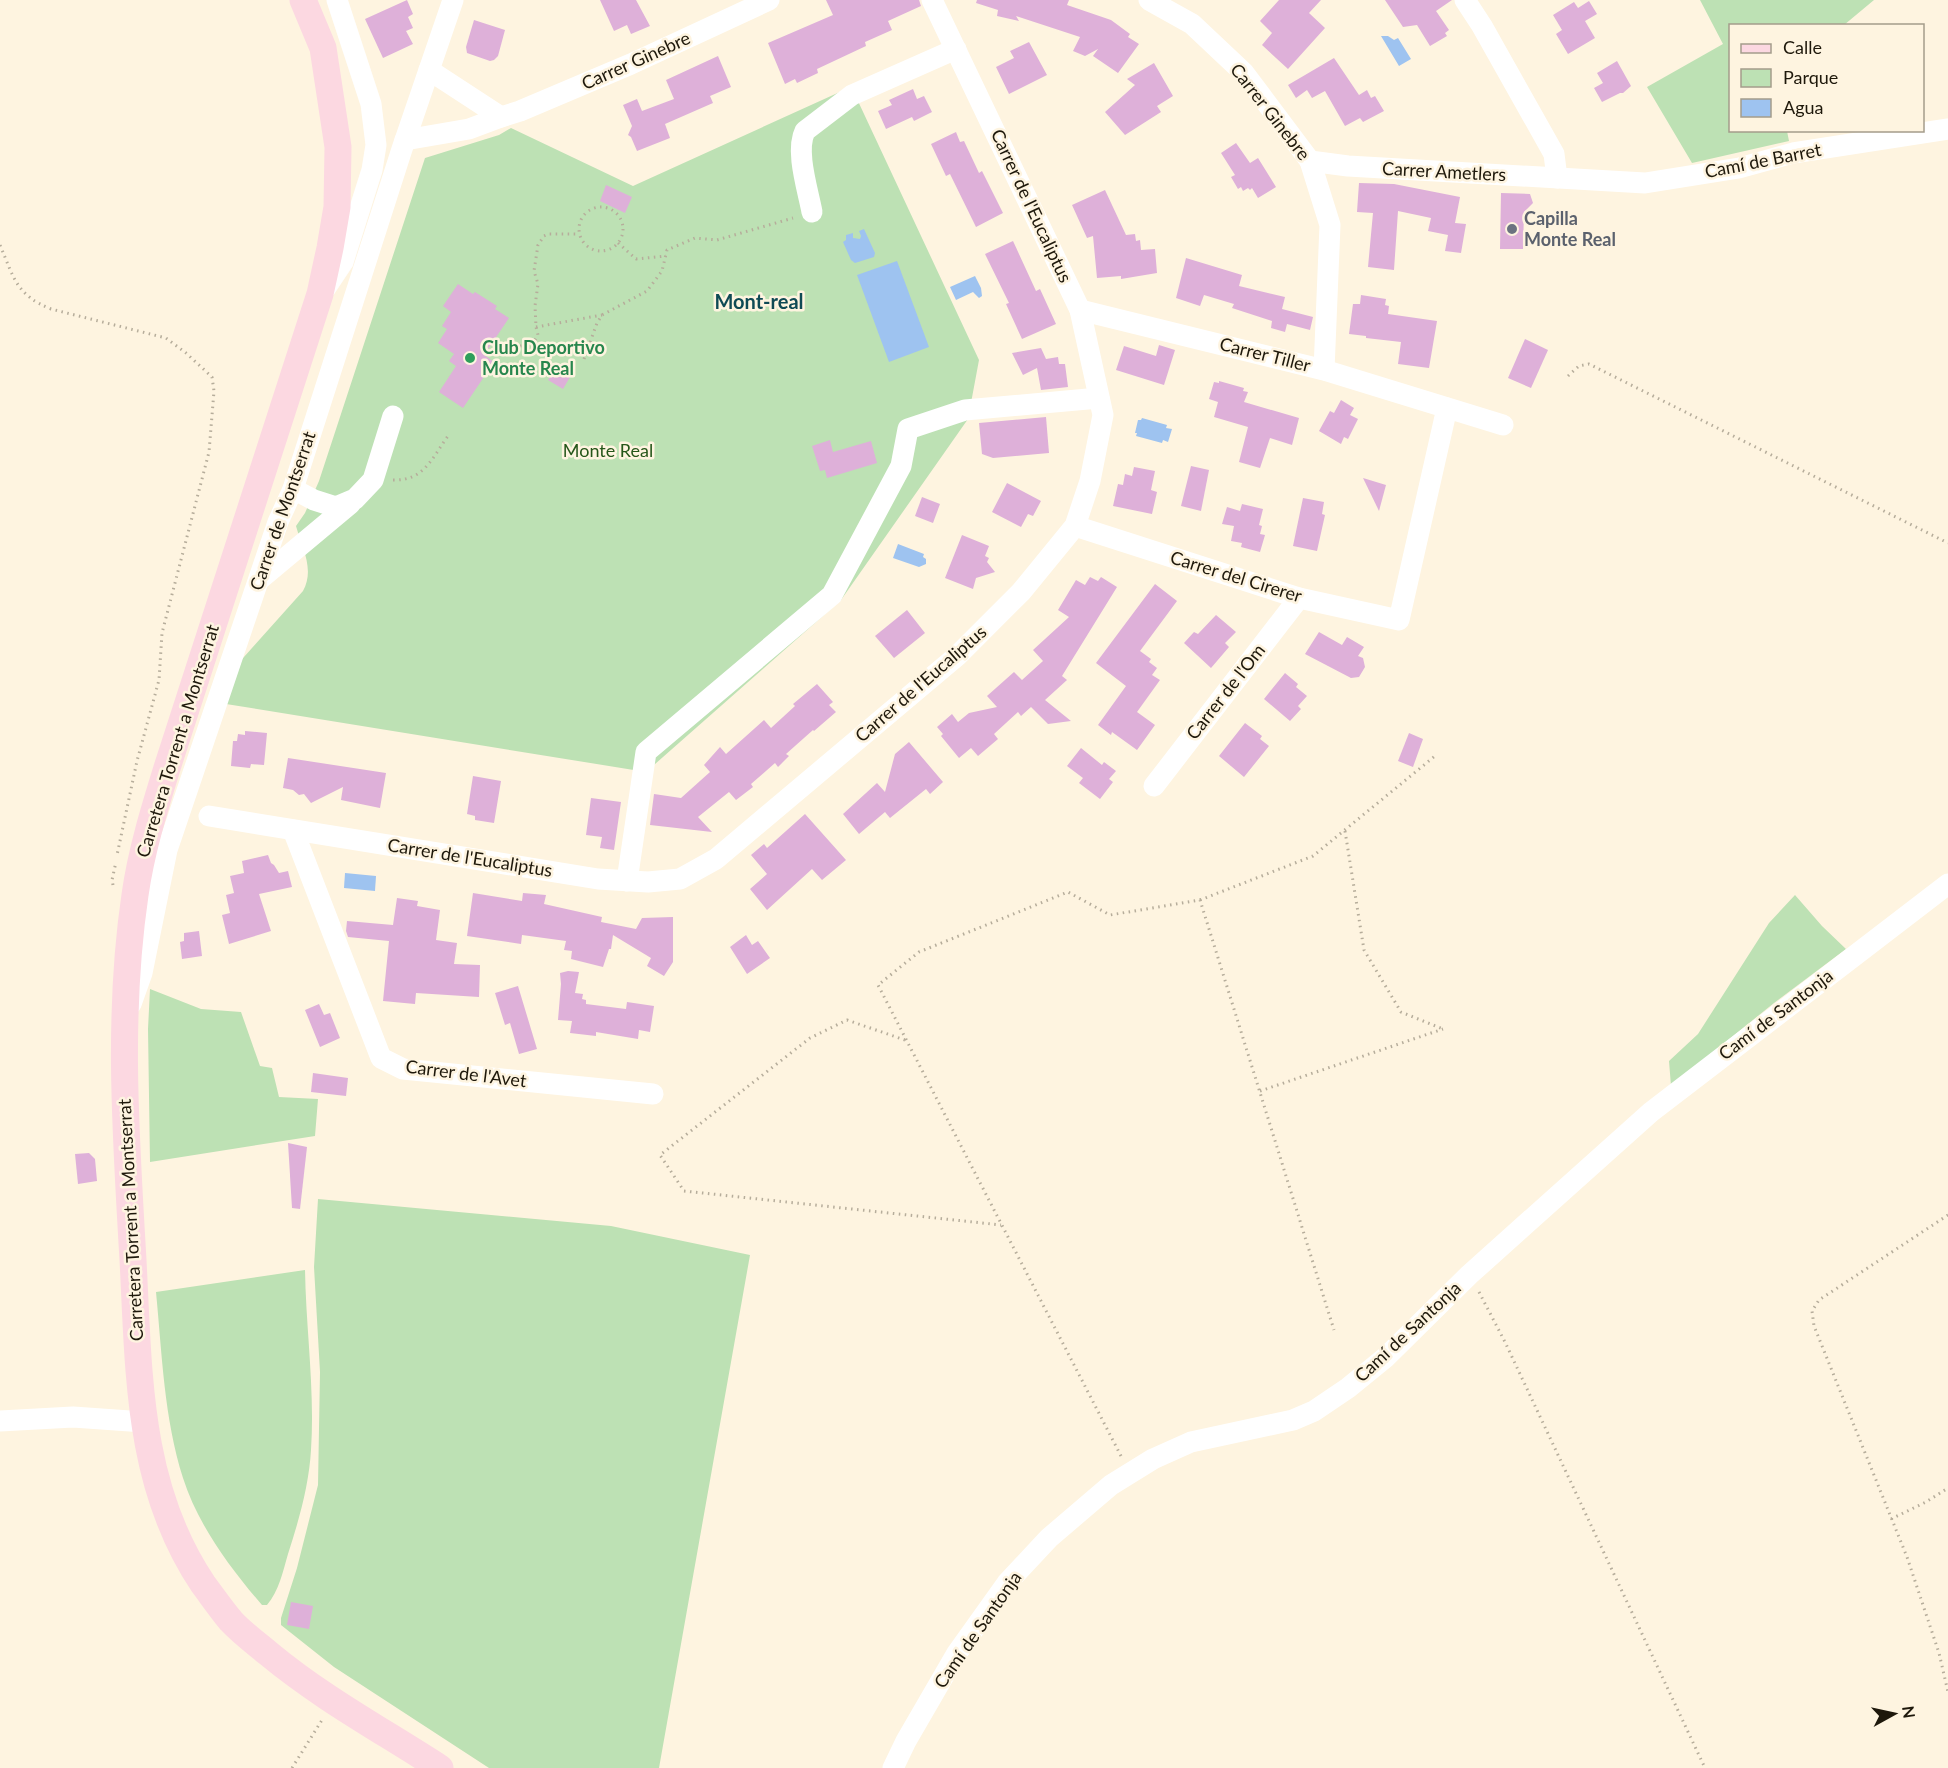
<svg xmlns="http://www.w3.org/2000/svg" width="1948" height="1768" viewBox="0 0 1948 1768" font-family="Lato,sans-serif">
<rect width="100%" height="100%" fill="#fef4e0"/>
<g fill="#bde1b4">
<path d="M1700,0h174l-30,25 -114,1v104l57,1 2,10 -97,22 -45,-76 76,-43z"/>
<path d="M864,81l-7,18 122,261 -11,59 -127,181 -195,172 -420,-68 -7,-19 84,-94c12,-22 -1,-43 -7,-65l9,-13 14,-32 106,-323 74,-23 12,-7 122,58z"/>
<path d="M1795,895l27,31 24,23 -72,54 -103,83 -2,-25 29,-27 71,-111z"/>
<path d="M150,989l51,20 40,3 19,54 12,2 7,29 39,2 -3,37 -165,26 -2,-133z"/>
<path d="M318,1199l293,27 139,29 -91,513h-170l-155,-101 -53,-42v-7l16,-50 21,-83 2,-113 -6,-105z"/>
<path d="M305,1270c1,60 10,120 6,180 -2,35 -12,70 -23,104 -5,17 -9,37 -21,51h-5c-32,-37 -64,-80 -79,-127 -19,-60 -21,-124 -27,-186z"/>
</g>
<g fill="#9ec3f0">
<path d="M1381,36h7l6,4 4,-2 13,21 -12,7z"/>
<path d="M864,229l11,24 -1,4 -19,6 -4,-3 -8,-18 3,-2v-5l7,-2v5l7,1 1,-3 -2,-5z"/>
<path d="M897,261l32,86 -40,15 -32,-87z"/>
<path d="M975,276l6,12 1,8 -3,2 -6,-6 -17,8 -6,-13z"/>
<path d="M1142,418l25,7 -1,3 6,1 -4,13 -5,-2 -1,3 -26,-7 1,-3h-2l3,-13h3z"/>
<path d="M898,544l26,10 -1,3 3,2v5l-7,3 -26,-9z"/>
<path d="M345,873l31,3 -1,15 -31,-3z"/>
</g>
<g fill="#deb0d9">
<path d="M407,0l6,14 -5,3 5,11 -7,3 7,13 -30,14 -18,-39z"/>
<path d="M600,0h36l14,26 -19,8 -4,-9 -13,6z"/>
<path d="M826,0h93l2,6 -33,15 4,9 -27,12 1,4 -49,23 1,4 -21,10 -2,-4 -10,5 -17,-41 65,-28z"/>
<path d="M977,0h92l-2,5 44,15 19,14 -2,3 11,7 -21,29 -25,-17 5,-7 -13,7 -12,-5 7,-14 -64,-21 3,5 -22,-5 1,-6 -22,-7z"/>
<path d="M1279,0h42l-12,13 16,15 -37,41 -26,-24 10,-12 -12,-12z"/>
<path d="M1385,0h67l-16,11 13,19 -4,3 2,3 -17,10 -13,-21 -14,2z"/>
<path d="M1589,1l8,13 -12,7 10,17 -27,16 -12,-20 6,-4 -9,-15 21,-13 4,6z"/>
<path d="M474,20l31,10 -7,26 -4,4 -4,1 -23,-8 -1,-6z"/>
<path d="M1029,42l18,33 -38,19 -13,-27 18,-9 -4,-7z"/>
<path d="M718,56l13,31 -21,9 3,7 -48,21 5,14 -33,13 -6,-14 -3,-2 4,-9 -9,-21 14,-6 5,12 32,-12 -8,-19z"/>
<path d="M1334,58l25,37 8,-5 4,8 4,-2 9,15 -21,11 -3,-4 -15,8 -20,-35 -13,7 -5,-8 -11,8 -8,-13z"/>
<path d="M1617,61l14,25 -8,7h-3l-18,9 -8,-14 9,-5 -6,-10z"/>
<path d="M1154,63l19,33 -16,10 4,6 -36,23 -20,-23 30,-27 -8,-6z"/>
<path d="M913,89l4,10 7,-3 8,16 -18,9 -2,-4 -26,12 -8,-18 14,-6 -3,-5z"/>
<path d="M956,132l4,10 4,-1 15,32 3,-2 21,42 -27,14 -26,-53 -4,2 -15,-32z"/>
<path d="M1236,143l14,20 8,-5 18,29 -18,11 -6,-10 -2,2 -2,-2 -5,3 -2,-4 -3,2 -7,-12 4,-2 -14,-22z"/>
<path d="M1359,183l35,1 66,13 -5,26 11,1 -5,29 -16,-2 3,-16 -20,-4 3,-13 -33,-7 -4,59 -26,-3 5,-54 -16,-1z"/>
<path d="M606,185l26,12 -7,16 -25,-12z"/>
<path d="M1105,190l21,45 9,-1 1,7 4,-1 1,10 14,-1 2,24 -36,6v-3l-24,2 -4,-42 -6,2 -15,-33z"/>
<path d="M1501,193l29,1 3,9 -9,9 -1,37h-23z"/>
<path d="M1013,241l23,50 4,-2 16,35 -34,15 -16,-35 3,-1 -24,-49z"/>
<path d="M1186,258l56,17 -3,11 46,11 -3,12 31,8 -3,13 -23,-6 -2,8 -14,-4 1,-7 -40,-13 2,-4 -30,-9 -4,11 -24,-8z"/>
<path d="M458,284l15,10 2,-2 22,14 -2,3 14,9 -25,37 10,7 -31,46 -24,-16 17,-26 -7,-5 5,-7 -16,-11 9,-14 -5,-3 9,-14 -8,-6z"/>
<path d="M1361,295l25,4 -1,6 4,1 -1,8 49,7 -8,47 -31,-4 3,-22 -35,-4v-2l-17,-2 4,-30h7z"/>
<path d="M1525,339l23,11 -17,38 -23,-10z"/>
<path d="M1159,345l16,5 -11,35 -48,-15 8,-24 32,10z"/>
<path d="M1041,348l5,11 12,-2 1,7h6l3,23 -27,3 -4,-22 -14,7 -11,-22z"/>
<path d="M558,363l15,9 -10,17 -15,-9z"/>
<path d="M1219,381l25,7 -1,3 5,1 -4,10 55,16 -7,27 -22,-7 -10,30 -21,-6 9,-35 -34,-10 4,-15 -9,-3 5,-17 5,1z"/>
<path d="M1341,400l13,8 -4,7 8,4 -10,20 -4,-2 -3,7 -22,-13 11,-20 4,2z"/>
<path d="M1046,417l3,36 -56,5 -11,-4 -3,-31z"/>
<path d="M830,440l3,12 38,-11 6,22 -50,15 -2,-8 -5,1 -8,-25z"/>
<path d="M1191,466l18,4 -8,41 -20,-5z"/>
<path d="M1134,467l21,4 -4,19 6,2 -5,22 -39,-8 5,-22 5,1 2,-11 7,2z"/>
<path d="M1363,478l23,7 -7,26z"/>
<path d="M1007,483l34,18 -8,15 -5,-2 -7,13 -29,-15z"/>
<path d="M922,497l18,7 -7,19 -18,-7z"/>
<path d="M1303,498l21,4 -2,12 3,1 -8,36 -24,-5z"/>
<path d="M1242,504l21,5 -4,16 3,1 -2,8 5,1 -5,17 -19,-5 1,-4 -11,-2 3,-15 -12,-2 5,-17 13,4z"/>
<path d="M962,535l27,11 -4,10 4,2 -2,4 8,10 -19,6 -3,11 -28,-11z"/>
<path d="M1090,577l8,4 3,-4 16,10 -55,89 5,4 -22,20 26,21 -23,3 -17,-17 -10,9 -3,-4 -24,22 4,5 -20,17 -7,-8 -12,10 -18,-22 2,-2 -6,-7 15,-13 6,8 11,-9 28,-6 -10,-11 27,-24 8,8 21,-19 -10,-11 36,-33 -11,-7 18,-30 9,5z"/>
<path d="M1155,584l22,17 -37,50 11,8 -2,3 8,6 -5,7 8,5 -23,32 18,13 -18,25 -25,-18 -1,3 -13,-10 28,-39 -30,-23z"/>
<path d="M907,610l18,23 -31,25 -19,-22z"/>
<path d="M1216,615l20,17 -11,11 4,4 -18,21 -27,-25 10,-11 4,2z"/>
<path d="M1319,632l23,13 5,-8 17,10 -6,9 5,2 2,9 -6,10 -8,1 -46,-24z"/>
<path d="M1285,673l13,11 -2,3 11,9 -9,10 3,3 -11,12 -26,-22z"/>
<path d="M817,684l16,18 -4,3 7,7 -22,19 -1,-1 -27,24 3,2 -11,11 -3,-4 -24,21 2,3 -17,13 -7,-8 -31,25 14,15 -62,-7 4,-31 27,4 29,-26 -6,-7 16,-18 6,7 38,-34 7,8 24,-22 -2,-2z"/>
<path d="M1245,723l17,13 -2,3 9,7 -25,31 -25,-21z"/>
<path d="M245,731l22,2 -3,32 -13,-1 -1,4 -19,-2 2,-25h4l1,-7 7,1z"/>
<path d="M1409,733l14,6 -10,28 -15,-6z"/>
<path d="M909,742l34,40 -13,12 -4,-5 -36,29 -5,-6 -26,22 -16,-20 34,-31 8,9 10,-38z"/>
<path d="M1081,748l21,17 2,-3 12,9 -7,8 4,3 -13,17 -21,-16 4,-5 -16,-12z"/>
<path d="M288,758l98,15 -6,35 -39,-8 2,-13 -32,16 -7,-9 -5,1 -6,-5 -10,-2z"/>
<path d="M473,776l28,5 -7,42 -19,-3v-4l-8,-2z"/>
<path d="M591,798l30,4 -7,48 -14,-2 2,-11 -16,-2z"/>
<path d="M805,814l41,46 -24,20 -10,-11 -45,41 -17,-21 17,-15 -16,-19 13,-11 3,4z"/>
<path d="M268,855l3,8 3,2 5,8 9,-2 4,16 -33,7 12,37 -42,13 -7,-29 8,-2 -4,-18 8,-2 -4,-17 14,-3 -2,-12z"/>
<path d="M473,893l49,8 1,-8 23,2 -2,9 58,13 -1,5 35,7 6,-11 31,-1v45l-9,14 -17,-10 4,-8 -38,-23 -2,14h-2l-6,18 -32,-8 1,-8 -8,-1 2,-9 -44,-6 -1,9 -54,-8z"/>
<path d="M397,898l21,3 -1,5 23,4 -4,30 21,3 -3,21 26,1 -1,32 -63,-4 -1,11 -32,-3 6,-60 -41,-4 -2,-6 1,-10 46,4z"/>
<path d="M199,931l3,25 -20,3 -2,-17 4,-1v-8z"/>
<path d="M746,935l6,10 6,-4 12,17 -23,16 -17,-27z"/>
<path d="M568,971l11,1 -4,21 8,1 -1,5 4,1v4l40,5 1,-7 27,4 -4,26 -11,-2 -1,9 -42,-7v4l-26,-3 2,-12 -14,-1 3,-36 -1,-11z"/>
<path d="M518,986l19,63 -18,5 -9,-31 -5,2 -10,-32z"/>
<path d="M319,1004l5,11 6,-2 10,25 -20,9 -15,-37z"/>
<path d="M313,1073l35,5 -2,18 -35,-4z"/>
<path d="M288,1143l19,4 -7,62 -8,-1z"/>
<path d="M89,1153l6,6 2,22 -19,3 -3,-30z"/>
<path d="M291,1602l22,4 -4,23 -22,-4z"/>
</g>
<g fill="none" stroke-linecap="round" stroke-linejoin="round">
<g stroke="#b6ad9b" stroke-width="3" stroke-dasharray="1.5 4.5" stroke-linecap="butt">
<circle cx="601" cy="229" r="22"/>
<path d="M618,243l18,16 30,-3"/>
<path d="M0,245c14,33 16,50 51,64l115,29 20,15 26,24 2,14 -5,61 -47,181 -3,47 -22,81 -20,94"/>
<path d="M536,327l66,-12"/>
<path d="M508,347l24,-2 6,-10 -2,-8 -1,-21 3,-22 -4,-13 4,-26 6,-9 5,-2h30"/>
<path d="M584,359l13,-36 5,-8 45,-24 15,-20 5,-21 28,-12 22,2 76,-22"/>
<path d="M1568,376l11,-10 10,-2 359,179"/>
<path d="M393,480c31,1 39,-22 55,-44"/>
<path d="M1345,831l19,119 37,62 42,17"/>
<path d="M113,885l-1,-5 4,-18"/>
<path d="M1200,900l113,-44 122,-100"/>
<path d="M905,1040l-58,-20 -37,18 -150,117 24,36 317,34"/>
<path d="M1260,1091l183,-62"/>
<path d="M1948,1215l-129,85 -7,11 2,15 93,231 32,96 9,39"/>
<path d="M1479,1292l26,50 200,426"/>
<path d="M1121,1456l-243,-471 41,-33 149,-60 42,23 90,-15 134,430"/>
<path d="M1891,1519l35,-17 22,-14"/>
<path d="M292,1768l30,-48"/>
</g>
<g stroke="#fff" stroke-width="21">
<path d="M1149,0l43,24 52,49 66,88 20,64 -6,145"/>
<path d="M1465,0l17,26 72,128 3,24"/>
<path d="M501,117l19,-6 111,-47 138,-64"/>
<path d="M405,140l64,-11 32,-12 -72,-47"/>
<path d="M1310,161l38,5 297,17 94,-15 54,-15 155,-24"/>
<path d="M812,212c-4,-22 -17,-61 -7,-81l47,-36 104,-46"/>
<path d="M325,289l18,-27 29,-92 4,-25 -5,-41 -34,-104"/>
<path d="M1080,310l244,60 179,55"/>
<path d="M293,489l21,11 22,7 19,-8 18,-19 20,-64"/>
<path d="M1075,526l224,72 100,22 48,-212"/>
<path d="M259,580l91,-76"/>
<path d="M1154,786l145,-188"/>
<path d="M209,816l389,63 50,3 32,-3 36,-20 241,-203 64,-64 54,-66 15,-45 13,-66 -23,-105 -148,-310"/>
<path d="M293,830l88,228 22,11 250,25"/>
<path d="M627,881l19,-129 186,-157 69,-129 7,-37 57,-19 134,-12"/>
<path d="M131,1004l11,-31 25,-123 111,-328 15,-33 109,-340 51,-149"/>
<path d="M0,1421l73,-4 71,5"/>
<path d="M893,1768l13,-27 51,-88 50,-70 42,-45 62,-53 42,-26 38,-17 102,-22 21,-9 34,-23 38,-31 83,-82 182,-163 297,-228"/>
</g>
<path stroke="#fcd8e1" stroke-width="27" d="M303,0l20,48 15,99 -1,60 -7,41 -10,46 -153,474c-13,42 -26,84 -32,127 -18,121 -9,243 -2,365 6,113 4,226 70,324 9,12 18,25 28,37 11,12 26,23 38,33 53,44 114,77 171,114"/>
</g>
<circle fill="#6b7280" stroke="#fef4e0" stroke-width="2" cx="1512" cy="229" r="6"/>
<circle fill="#2e9e5b" stroke="#fef4e0" stroke-width="2" cx="470" cy="358" r="6"/>
<g text-anchor="middle" stroke-width="5" stroke-linejoin="round" paint-order="stroke">
<g font-size="18" fill="#1e180b" stroke="#fef4e0">
<text transform="translate(636 61) rotate(-24)" y="6">Carrer Ginebre</text>
<text transform="translate(1270 112) rotate(52)" y="6">Carrer Ginebre</text>
<text transform="translate(1763 161) rotate(-11)" y="6">Camí de Barret</text>
<text transform="translate(1444 172) rotate(3)" y="6">Carrer Ametlers</text>
<text transform="translate(1031 206) rotate(65)" y="6">Carrer de l'Eucaliptus</text>
<text transform="translate(1265 355) rotate(14)" y="6">Carrer Tiller</text>
<text transform="translate(283 511) rotate(-71)" y="6">Carrer de Montserrat</text>
<text transform="translate(1236 577) rotate(17)" y="6">Carrer del Cirerer</text>
<text transform="translate(921 684) rotate(-41)" y="6">Carrer de l'Eucaliptus</text>
<text transform="translate(1226 692) rotate(-52)" y="6">Carrer de l'Om</text>
<text transform="translate(178 741) rotate(-73)" y="6">Carretera Torrent a Montserrat</text>
<text transform="translate(470 858) rotate(9)" y="6">Carrer de l'Eucaliptus</text>
<text transform="translate(1776 1015) rotate(-37)" y="6">Camí de Santonja</text>
<text transform="translate(466 1074) rotate(7)" y="6">Carrer de l'Avet</text>
<text transform="translate(131 1220) rotate(-93)" y="6">Carretera Torrent a Montserrat</text>
<text transform="translate(1408 1332) rotate(-43)" y="6">Camí de Santonja</text>
<text transform="translate(978 1630) rotate(-55)" y="6">Camí de Santonja</text>
</g>
<g font-size="18" font-weight="bold" fill="#5b616d" stroke="#fef4e0" text-anchor="start">
<text x="1524" y="225">Capilla<tspan x="1524" dy="21">Monte Real</tspan></text>
</g>
<g font-size="18" font-weight="bold" fill="#27864d" stroke="#fef4e0" text-anchor="start">
<text x="482" y="354">Club Deportivo<tspan x="482" dy="21">Monte Real</tspan></text>
</g>
<g font-size="18" fill="#255619" stroke="#fef4e0">
<text x="608" y="457">Monte Real</text>
</g>
<g font-size="20" font-weight="bold" fill="#0f4a55" stroke="#fef4e0">
<text x="759" y="309">Mont-real</text>
</g>
</g>
<rect x="1729" y="24" width="195" height="108" fill="#fef4e0" stroke="#a49c8b" stroke-width="1.5"/>
<rect x="1741" y="44" width="30" height="9" fill="#fcd8e1" stroke="#a49c8b" stroke-width="1.5"/>
<text x="1783" y="54" font-size="18" fill="#1e180b">Calle</text>
<rect x="1741" y="69" width="30" height="18" fill="#bde1b4" stroke="#a49c8b" stroke-width="1.5"/>
<text x="1783" y="84" font-size="18" fill="#1e180b">Parque</text>
<rect x="1741" y="99" width="30" height="18" fill="#9ec3f0" stroke="#a49c8b" stroke-width="1.5"/>
<text x="1783" y="114" font-size="18" fill="#1e180b">Agua</text>
<g transform="translate(1894 1714) rotate(82)" stroke="#fef4e0" stroke-width="4.5" paint-order="stroke">
<path d="M0-4.5L10 22L0 15L-10 22Z" fill="#1e180b"/>
<text y="-9" font-size="16" font-weight="bold" text-anchor="middle" fill="#1e180b">N</text>
</g>
</svg>
